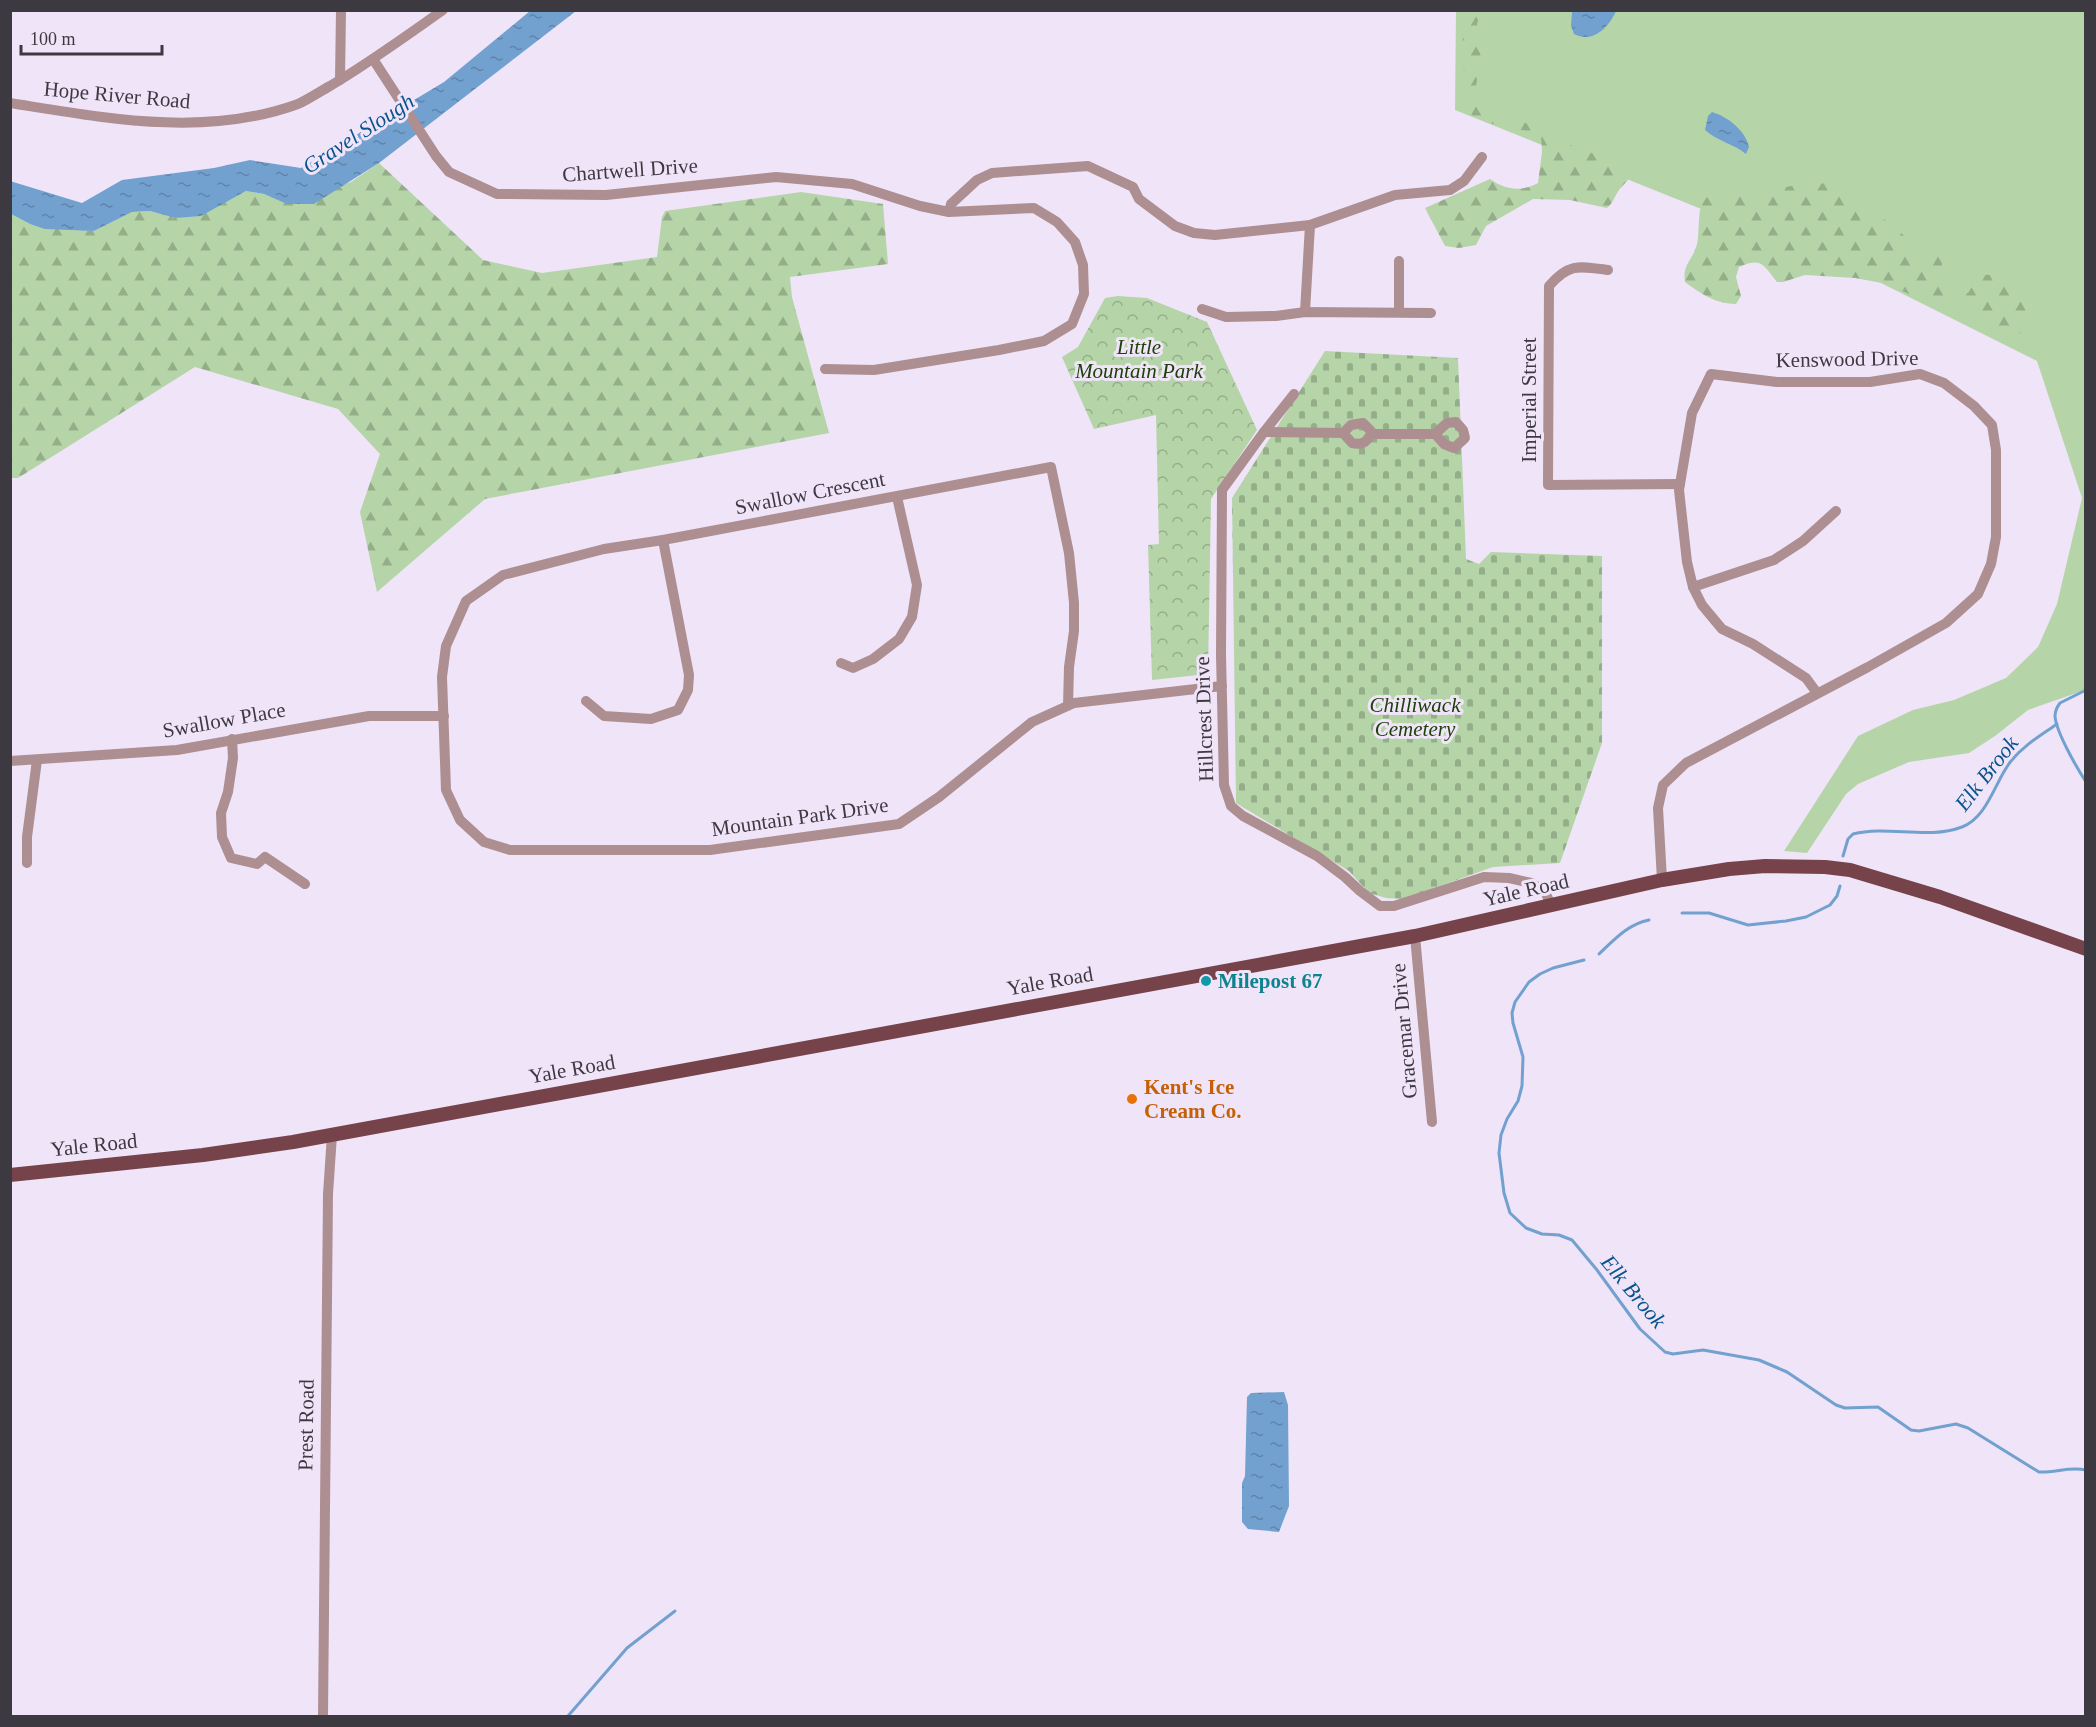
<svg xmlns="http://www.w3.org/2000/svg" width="2096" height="1727" viewBox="0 0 2096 1727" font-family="'Times New Roman',serif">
<defs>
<pattern id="forest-firs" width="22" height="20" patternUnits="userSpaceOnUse" patternTransform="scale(1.5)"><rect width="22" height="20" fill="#b5d5a8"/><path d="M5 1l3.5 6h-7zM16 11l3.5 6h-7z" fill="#94ae8a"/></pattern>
<pattern id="cemetery-stones" width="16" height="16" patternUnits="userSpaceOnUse" patternTransform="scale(1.5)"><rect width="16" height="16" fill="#b5d5a8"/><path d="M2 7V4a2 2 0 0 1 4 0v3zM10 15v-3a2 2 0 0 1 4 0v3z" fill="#94ae8a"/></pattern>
<pattern id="park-crowns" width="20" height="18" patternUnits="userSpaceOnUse" patternTransform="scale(1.5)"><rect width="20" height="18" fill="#b5d5a8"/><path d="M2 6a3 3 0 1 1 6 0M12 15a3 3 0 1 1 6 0" fill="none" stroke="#94ae8a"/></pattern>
<pattern id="water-ripples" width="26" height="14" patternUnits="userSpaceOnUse" patternTransform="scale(1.5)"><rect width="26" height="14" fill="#72a1cf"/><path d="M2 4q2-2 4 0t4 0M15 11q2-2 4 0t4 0" fill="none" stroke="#5f84aa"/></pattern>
</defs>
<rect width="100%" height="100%" fill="#f0e4f9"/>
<path fill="#b5d5a8" d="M1456,11h629v679l-57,20 -33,26 -26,17 -60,9 -51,22 -12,10 -39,59 -23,-2 74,-115 55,-26 41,-10 52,-22 32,-31 19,-43 25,-106 -45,-137 -210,-105 -76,-27 -296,-119z"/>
<g fill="url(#forest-firs)">
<path d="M1462,11h19l-4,13 4,36 -5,13 1,8 -2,9v14l4,5 42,12 21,9 -1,4 62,23 30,16c-4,7 -9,11 -14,17 -5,7 -5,12 -12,18l-37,-8 -37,-1 -47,27 -10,19 -17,3 -14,-2 -20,-38 65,-29c15,11 32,13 48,4l4,-31 -1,-18 -48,-10 -28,-12z"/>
<path d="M379,163l104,97 59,13 115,-16 5,-40 3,-6 136,-19 82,12 5,60 -98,13 2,20 37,136 -344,66 -108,93 -17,-80 20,-58 -42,-45 -143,-42 -177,111h-7v-264l19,10 64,7 38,-19 18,-1 25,7 52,-17 19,-10 18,3 23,9 64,-21z"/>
<path d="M1827,183l18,6 10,6 9,10 10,6 38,31 3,10h13l2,-4 5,1 7,8c-2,18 8,33 26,36l10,-16c14,-5 35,-4 44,11 4,8 3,32 6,44h-7l-6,6 -49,-26 3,-8 -6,-5 -20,-1 -7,9 -7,-2 -22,-12 -25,-10 -27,-5 -50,-3 -22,7h-6c-14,-17 -15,-25 -38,-15l-3,10 5,19 -5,8c-20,0 -35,-10 -51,-22 -3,-18 8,-22 12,-38 3,-11 0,-36 7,-44 15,-17 39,-5 57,-4 9,1 16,-7 25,-9 13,-3 28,-2 41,-4z"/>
</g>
<path fill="url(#cemetery-stones)" d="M1325,351l133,7 8,201 13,5 12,-12 111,4v187l-42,120 -67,4 -89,32 -18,-1 -17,-5 -20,-22 -113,-68 -4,-305z"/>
<path fill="url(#park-crowns)" d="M1118,296l29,2 60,24 50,108 -46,69 -3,175 -56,6 -4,-135 11,-1 -3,-129 -62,14 -32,-72 16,-10 27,-49z"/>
<g fill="url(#water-ripples)">
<path d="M530,11h46l-197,152 -65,41h-27l-23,-10 -18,-3 -45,25 -26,2 -25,-7 -18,1 -38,19 -49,-2 -15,-5 -19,-10 -1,-33 72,22 40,-23 92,-12 36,-8 51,8 143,-86z"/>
<path d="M1572,11v-1l44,1c-7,16 -23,33 -42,23l-3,-8z"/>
<path d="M1712,112c15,4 34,19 37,35l-3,7c-12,-10 -29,-13 -41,-24l3,-14z"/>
<path d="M1284,1392l4,13 1,101 -10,26 -31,-3 -6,-7v-39l3,-7 2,-79 4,-4z"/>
</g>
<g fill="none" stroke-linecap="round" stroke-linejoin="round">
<g stroke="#72a1cf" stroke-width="3">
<path d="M2086,690l-26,13c-3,4 -5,8 -5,13 1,16 22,52 31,66"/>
<path d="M1843,856l5,-17 5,-5c35,-9 74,6 109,-7 26,-10 33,-46 49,-66 13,-16 29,-25 46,-37"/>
<path d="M1682,913h27l39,12 38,-4 20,-4 24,-12 7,-9 3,-10"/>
<path d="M1599,954c15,-14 29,-30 50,-34"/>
<path d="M1584,960l-31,8 -13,6 -11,8 -14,20 -3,11 1,10 10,34 -1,29 -4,15 -11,18 -6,16 -2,18 5,40 6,20 16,15 16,6 17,1 13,5 25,30 43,59 25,23 8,2 30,-4 56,10 28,12 49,33 9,3 33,-1 33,23 8,1 37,-7 12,4 71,44c16,1 31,-6 47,-2"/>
<path d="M568,1716l59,-68 48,-37"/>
</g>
<g stroke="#ad8e91" stroke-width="10">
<path d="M373,59l63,97 13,16 48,22 109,1 170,-18 76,7 68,22 29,6 85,-4 23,14 18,20 8,23 1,29 -12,30 -28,17 -45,9 -125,20 -49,-1"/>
<path d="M340,80l1,-70"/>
<path d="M10,103c95,15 195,35 288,1 11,-5 21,-12 32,-18 39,-23 76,-50 113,-76"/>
<path d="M949,212l2,-8 26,-24 15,-7 96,-7 45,21 6,12 36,27 19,7 21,2 95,-10 85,-30 55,-5 14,-9 18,-24"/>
<path d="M1608,270c-29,-4 -39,-7 -59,16l-1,199 132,-1"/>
<path d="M1202,309l24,8 50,-1 29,-4 126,1"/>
<path d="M1305,312l5,-87"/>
<path d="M1399,312v-51"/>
<path d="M1294,394l-30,38 -42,58 -1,165 3,130 7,21 12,10 74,40 28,21 15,14 20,15h14l90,-29 25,1 22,5 14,8 6,15"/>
<path d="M1264,432l79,1 8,-8 12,-2 8,8v3"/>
<path d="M1343,433l9,10c10,2 14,0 19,-9"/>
<path d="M1371,434h64l12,-11 9,-1 7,8 2,8 -11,10 -10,-4 -9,-10"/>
<path d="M1693,587l81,-27 29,-19 33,-30"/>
<path d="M841,663l12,5 20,-9 26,-20 13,-22 5,-32 -20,-88"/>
<path d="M586,701l18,15 47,3 27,-9 10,-20 1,-15 -26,-135"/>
<path d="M1068,706l1,-39 5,-36v-28l-5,-50 -18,-86 -388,73 -59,9 -101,26 -37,26 -20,45 -4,31 4,113 14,30 24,22 26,8h200l189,-26 40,-27 93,-75 42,-19 148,-17"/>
<path d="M232,739l1,19 -5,34 -7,21 1,24 9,21 26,6 8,-7 40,27"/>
<path d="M10,761l167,-11 192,-34h75"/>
<path d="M27,863v-26l10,-77"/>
<path d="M1662,880l-4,-72 5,-23 23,-22 182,-96 78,-44 32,-29 13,-30 5,-27v-87l-4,-25 -18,-19 -30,-23 -24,-9 -50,8h-93l-66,-8 -19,39 -13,77 8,72 6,25 9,18 20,24 31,15 53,34 11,15"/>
<path d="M1415,936l17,186"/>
<path d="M323,1716l5,-522 4,-59"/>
</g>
<path stroke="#76434a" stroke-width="14" d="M10,1175l193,-20 90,-13 1122,-206 247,-56 67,-11 36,-3 60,1 25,3 90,27 146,52"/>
</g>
<circle fill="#0f9aa8" stroke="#f0e4f9" stroke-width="2" cx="1206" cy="981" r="6"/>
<circle fill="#e8710a" stroke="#f0e4f9" stroke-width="2" cx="1132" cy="1099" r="6"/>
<g text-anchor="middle" stroke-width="6" stroke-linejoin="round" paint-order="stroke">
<g font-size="21" fill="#3d3941" stroke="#f0e4f9">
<text transform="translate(117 95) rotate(5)" y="7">Hope River Road</text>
<text transform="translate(630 170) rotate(-4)" y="7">Chartwell Drive</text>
<text transform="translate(1847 359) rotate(-1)" y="7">Kenswood Drive</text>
<text transform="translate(1529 400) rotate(-90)" y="7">Imperial Street</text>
<text transform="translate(810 493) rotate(-11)" y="7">Swallow Crescent</text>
<text transform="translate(1204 719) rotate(-92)" y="7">Hillcrest Drive</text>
<text transform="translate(224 720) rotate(-10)" y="7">Swallow Place</text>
<text transform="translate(800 817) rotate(-8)" y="7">Mountain Park Drive</text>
<text transform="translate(1526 890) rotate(-13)" y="7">Yale Road</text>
<text transform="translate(1050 981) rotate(-10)" y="7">Yale Road</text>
<text transform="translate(1404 1031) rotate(-95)" y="7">Gracemar Drive</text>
<text transform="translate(572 1069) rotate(-10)" y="7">Yale Road</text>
<text transform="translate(94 1145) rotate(-6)" y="7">Yale Road</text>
<text transform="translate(306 1425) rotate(-89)" y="7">Prest Road</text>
</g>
<g font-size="21" font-style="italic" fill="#1d4008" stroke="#f0e4f9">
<text x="1139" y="354">Little<tspan x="1139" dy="24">Mountain Park</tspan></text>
<text x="1415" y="712">Chilliwack<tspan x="1415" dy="24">Cemetery</tspan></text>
</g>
<g font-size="21" font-weight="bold" fill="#0d838f" stroke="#f0e4f9" text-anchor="start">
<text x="1218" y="988">Milepost 67</text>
</g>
<g font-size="21" font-weight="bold" fill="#c56008" stroke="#f0e4f9" text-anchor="start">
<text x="1144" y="1094">Kent's Ice<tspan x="1144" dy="24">Cream Co.</tspan></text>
</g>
<g font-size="22" font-style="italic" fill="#09538c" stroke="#f0e4f9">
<text transform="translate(358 133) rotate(-33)" y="8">Gravel Slough</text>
<text transform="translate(1986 773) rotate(-52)" y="8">Elk Brook</text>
<text transform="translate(1634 1291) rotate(50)" y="8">Elk Brook</text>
</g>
</g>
<rect width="2096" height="1727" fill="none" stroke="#3d3941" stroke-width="24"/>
<path d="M21 45v9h141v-9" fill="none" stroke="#3d3941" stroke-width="3"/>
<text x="30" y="45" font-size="18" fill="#3d3941" stroke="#f0e4f9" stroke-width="4.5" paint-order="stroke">100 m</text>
</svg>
